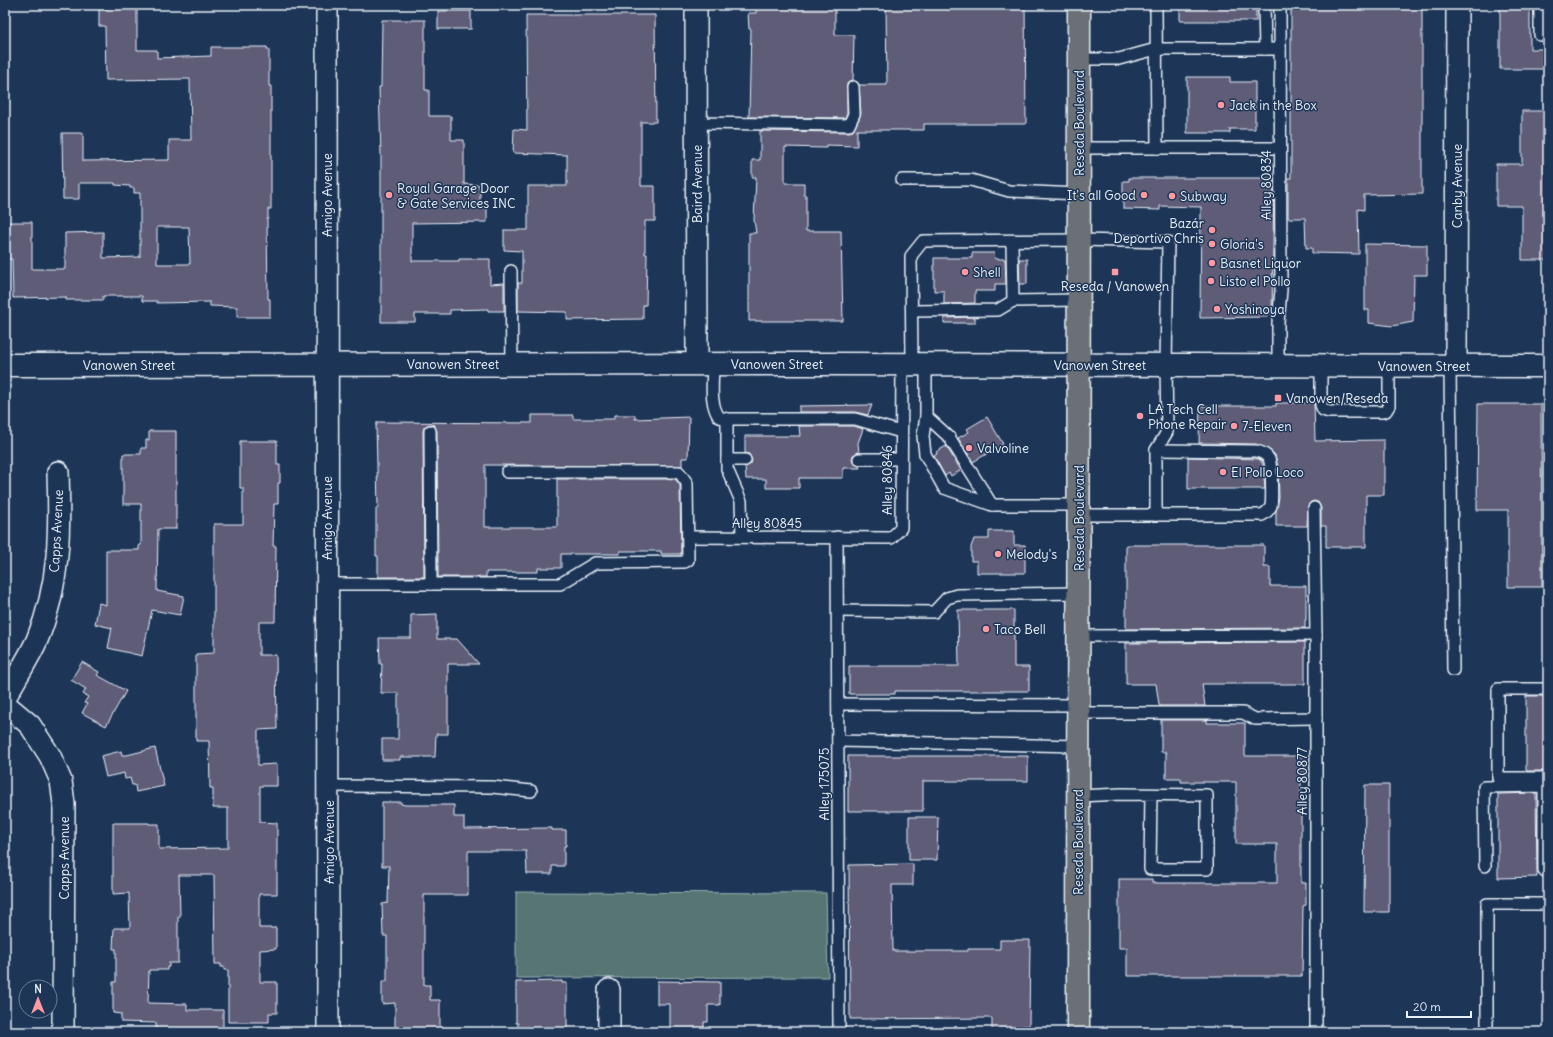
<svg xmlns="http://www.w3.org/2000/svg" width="1553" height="1037" viewBox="0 0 1553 1037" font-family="Delius,sans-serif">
<rect width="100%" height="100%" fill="#1d3557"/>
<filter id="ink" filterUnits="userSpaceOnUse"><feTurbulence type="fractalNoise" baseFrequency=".025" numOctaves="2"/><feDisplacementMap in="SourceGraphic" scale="8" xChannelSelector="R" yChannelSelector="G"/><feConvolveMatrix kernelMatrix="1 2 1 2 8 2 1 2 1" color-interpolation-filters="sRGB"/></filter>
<g filter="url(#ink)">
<path fill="#567573" stroke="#9fb3b6" d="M516,892l310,1 2,84 -312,1z"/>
<g fill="#5f5b78" stroke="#e8f1f8" fill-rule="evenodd">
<path d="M107,5h30v45h20v8l54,-2v-9h56v2h2v37h2v123h-3v10h-1l1,80h2v18h-33v-10l-27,-1v-4l-53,1v-2h-15v-5h-39v4h-37v-3l-53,1 -1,-39h-4v-37h24v47h33v-36l38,-1v26l37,-1v-64h-6v-5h-4v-2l-15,-1v-2h-36v16h-16l-1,-66h21v28l86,-1v-20h22l-1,-61 -84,1 -1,-54h-6v-17h8zM157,227h32l1,37h-33z"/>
<path d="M756,5h79v30h19l-1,45 -3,1 -3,3v29l-2,5 -96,-1 2,-88h-2l-1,-16h8z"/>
<path d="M886,5h139l1,119h-102v6h-67v16l-31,-1v3l-41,-1v36h19v12h2v36h35l2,90h-94v-88h7l-2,-13 2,-43h-4v-17h8v-29l89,1 4,-1 8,-17 -2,-29h28z"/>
<rect x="1180" y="5" width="76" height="16"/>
<path d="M1291,5h131v189l-58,1v15l-6,-1 1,45 -47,-1v-5h-6l-1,-30h-17v-40h3z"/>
<path d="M1500,5h30v44h18v20h-48z"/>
<rect x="438" y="11" width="33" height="18"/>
<path d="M526,15h129l1,107h-15v64h14v35h-10v33h2l-1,51h-3v14l-76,1v-8l-49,-1v-28h4v-32l-18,-1v-20h24v-44h39v-31l-54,-2 1,-24 13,1z"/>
<path d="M382,20h43v70h4v26h22v24h13v44l16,1v18h7v19l-75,1v38h47v-2h31v25l14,-1v28h-16v-2l-38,1v4h-35v8h-34v-167l-2,-68h2z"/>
<path d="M1187,77h43v5h25v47h-25v4h-43z"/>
<path d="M1522,111h26v149h-26v-54h-26v-42h26z"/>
<path d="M1129,178h145l-2,135 -5,1v3l-67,1 1,-111 -41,-1v4l-37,-1v-28h6z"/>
<path d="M1365,244l62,1v30h-13l-1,47 -21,4 -23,-3v-13h-4z"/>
<path d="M972,253h22l1,6h10l1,25h-11v7h-20v12l-31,1v-13h-10v-33h38z"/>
<path d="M1019,259h8v25h-7z"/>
<path d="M975,317v6h-31v-5z"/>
<path d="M1276,403h38l1,38 69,-1v55h-18v52h-40v-21h-5v-18l-3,-6 -4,-1 -3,1 -3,3 -1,21h-31v-15l3,-13 -1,-31 -3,-12 -8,-7 -11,-4 -57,-1 1,-37h76z"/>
<path d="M1478,404h63l1,183h-34v-77h-31z"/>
<path d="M872,405l-4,10 -13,-3h-56v-6z"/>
<path d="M532,415h41v4h41v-4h21v4l54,-2 -1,41h-6v8l-197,-1v62h72v-48h118l5,6 1,69h-20v-3h-41v3h-59v14h-23v4h-52v5h-48l-1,-146 -3,-6 -4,-1 -6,3 -1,4 1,146h-46v-21h-2v-48h2l-2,-83h1v-3l155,1z"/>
<path d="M987,417l16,27 -30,18 -15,-24 11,-6 -2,-3z"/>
<path d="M799,426h55l9,3 -5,14 1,9 -6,3 -1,4 1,4 6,3 1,2h-17v10h-44v10h-33v-9h-20l-1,-12 6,-3 1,-4 -3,-6 -4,-1v-17h55z"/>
<path d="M149,431h27v98h-18l-1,62 27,5 -4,19 -28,-5 -10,46 -34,-8 4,-20 -17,-4 4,-21 7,2v-55h33v-5h2v-41h-18v-50h18v-6h5v-8h3z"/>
<path d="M240,441h37v24h3v18h-2v21h-4l-1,42h3l-1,76h-16v33h17l1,74 -19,1v35l19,-1v22h-17v36l17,1v71h-18v34h17v21l-16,1v32h17v31h-8v9h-41v-52h-4v-3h-3v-3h-6l-1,-89h-35l1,42h-2v46h-9v4h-2v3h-18l-1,33 39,1v6h36v21h-67v-8l-35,-1v-8l-8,-1v-31h3v-33h-3l1,-21h16l-1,-35 -16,1v-71h36v1h10v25l69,-1v-40h-15v-20h-3l-1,-47h-13v-87l18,-1v-129h29v-36h-3z"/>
<path d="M946,446l15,24 -10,6 -2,-3 -4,3 -11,-20 3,-2 -1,-2z"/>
<path d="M1188,457l71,2 4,5 2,25h-77z"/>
<path d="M989,531h25v14h11v28h-48v-12h-6v-14l3,-8h15z"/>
<path d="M1126,545h138v22h6v19h36v34h-1v8l-179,1z"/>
<path d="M958,610h56v57h15v24h-134v3h-46v-28h110z"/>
<path d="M437,614v25h20l22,25h-31v70h-12l-1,23h-35v3h-18v-21h16v-46h-17l1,-29h-2l-1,-26h32v-23z"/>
<path d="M1305,642v42h-103l3,22h-44l-2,-1 -3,-21h-30v-41z"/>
<path d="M82,662l17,10 -2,3 29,16 -20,35 -24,-13 5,-9 -3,-1 4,-6 -5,-3 3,-5 -15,-9z"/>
<rect x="1526" y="696" width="22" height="75"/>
<path d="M1161,720h46v3h38v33h61v24h-5v103h5v22l-3,1 -1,70h-175v-28h-8v-69h33v4h125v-39h-41v-62h-55v-4h-15v-26h-5z"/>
<path d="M155,748l9,38 -28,6 -1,-7h-3l-2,-7 -5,1 -1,-6 -18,4 -5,-21 20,-5 1,4h5z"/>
<path d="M848,756h180v25h-105v30h-75z"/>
<path d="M1365,785h24v127h-25z"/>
<path d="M1536,793l1,84 -39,1v-84z"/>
<path d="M382,802h19v2l4,1h49v12h10v12l88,-1v2h14v16h-2v20h-12v8h-25l-1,-23h-58v44h-44v90h6v15h10v32h-45v-29l-13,1v-23h5v-45h-4l-1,-32 6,-1 1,-37h-7z"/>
<path d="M909,817h29l-1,43h-28z"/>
<path d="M913,864v21h-21l1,66h75v-2h32v-9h30l-1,86h-7l2,6h-32v-14l-142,1 -1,-154z"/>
<path d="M562,981v2h5v49h-49v-9h-2v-41z"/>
<path d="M657,981l63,1v23h-12v17h-4v10h-34v-28h-13z"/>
</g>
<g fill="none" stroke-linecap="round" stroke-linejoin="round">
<defs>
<g id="service">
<path d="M1156,5l1,143h123"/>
<path d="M1264,5l1,44"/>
<path d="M1540,5v30h8"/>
<path d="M1080,59h39l37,-10h124"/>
<path d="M696,123l153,2 5,-11 -1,-27"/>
<path d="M1079,148h78"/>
<path d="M902,180h69l38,11 70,3"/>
<path d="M1012,241l1,60"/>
<path d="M511,271l1,93"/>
<path d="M912,311l86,-1 15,-9 66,-1"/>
<path d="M713,364c0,17 -4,39 6,53l8,2h128l46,13"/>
<path d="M912,364l-1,-108 12,-15 156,-1 89,2 -2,123 1,67 -11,18v65h-77"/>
<path d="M926,364v52l-3,20 2,18 19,34 48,17h87"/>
<path d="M1278,365v-42l3,-33 -1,-285"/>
<path d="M1321,365v40l2,5 6,2h53l4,-1 3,-5v-40"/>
<path d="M1450,366l3,304"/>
<path d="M926,416l23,21 43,68"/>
<path d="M727,419v50l14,32 1,36"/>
<path d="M430,431l1,153"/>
<path d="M1156,450l100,1c5,1 10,3 13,8 3,5 3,42 2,47 -2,5 -5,7 -9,9h-106"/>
<path d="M859,459h42"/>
<path d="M727,460h18"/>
<path d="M1314,508l2,127v397"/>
<path d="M688,537l203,1 10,-10 1,-164"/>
<path d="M837,537l2,495"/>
<path d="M327,584h233l35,-21 90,-1 3,-2 -1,-77 -8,-11h-172"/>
<path d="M838,611l96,1 13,-14 10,-3 122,-2"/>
<path d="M1079,636l237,-1"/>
<path d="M1548,689h-50v89h50"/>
<path d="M838,704l241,1"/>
<path d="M1079,713h164l12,6 61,-1"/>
<path d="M838,741l241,5"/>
<path d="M329,786l163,1 39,4"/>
<path d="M1079,796l42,-2 86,1v74h-57l1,-74"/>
<path d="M1485,866l-1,-79 60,-1v84l4,3"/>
<path d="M1487,1032v-128h61"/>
</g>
<g id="minor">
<path d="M327,5l1,1027"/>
<path d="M696,5l1,359"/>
<path d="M1456,366l1,-361"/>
<path d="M5,698c10,-19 23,-38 32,-58 23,-55 23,-110 21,-168"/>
<path d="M5,704l25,21 20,31 11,25 3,23 -1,228"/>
<path d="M609,990v42"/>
</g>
<path id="secondary" d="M5,365l825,-1 718,2"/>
<path id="primary" d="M1078,1032l1,-1027"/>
</defs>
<use href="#service" stroke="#e8f1f8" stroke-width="14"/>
<use href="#minor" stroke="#e8f1f8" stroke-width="24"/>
<use href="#secondary" stroke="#e8f1f8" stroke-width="25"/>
<use href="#primary" stroke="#e8f1f8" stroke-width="25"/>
<use href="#service" stroke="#1d3557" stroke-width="11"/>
<use href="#minor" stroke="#1d3557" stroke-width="21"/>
<use href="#secondary" stroke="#1d3557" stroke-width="22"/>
<use href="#primary" stroke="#6a7074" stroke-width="22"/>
</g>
</g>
<g fill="#ff9aa2" stroke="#1d3557" stroke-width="1.5">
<circle cx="1221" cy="105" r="4"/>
<circle cx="389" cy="195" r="4"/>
<circle cx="1144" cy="195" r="4"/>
<circle cx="1172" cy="196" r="4"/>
<circle cx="1212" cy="230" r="4"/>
<circle cx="1212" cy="244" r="4"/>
<circle cx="1212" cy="263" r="4"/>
<circle cx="965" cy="272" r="4"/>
<rect x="1111" y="268" width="8" height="8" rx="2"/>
<circle cx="1211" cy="281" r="4"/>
<circle cx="1217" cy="309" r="4"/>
<rect x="1274" y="394" width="8" height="8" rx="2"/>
<circle cx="1140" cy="416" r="4"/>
<circle cx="1234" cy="426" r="4"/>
<circle cx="969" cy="448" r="4"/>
<circle cx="1223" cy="472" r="4"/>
<circle cx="998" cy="554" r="4"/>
<circle cx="986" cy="629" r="4"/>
</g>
<g text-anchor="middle" stroke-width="3" stroke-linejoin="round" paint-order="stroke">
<g font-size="13" fill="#e8f1f8" stroke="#1d3557" text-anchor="start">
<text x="1229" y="110">Jack in the Box</text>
<text x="397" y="193">Royal Garage Door<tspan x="397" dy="15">&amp; Gate Services INC</tspan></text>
<text x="1136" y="200" text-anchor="end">It's all Good</text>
<text x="1180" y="201">Subway</text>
<text x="1204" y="228" text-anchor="end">Bazár<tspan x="1204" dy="15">Deportivo Chris</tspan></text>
<text x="1220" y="249">Gloria's</text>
<text x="1220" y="268">Basnet Liquor</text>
<text x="973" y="277">Shell</text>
<text x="1219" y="286">Listo el Pollo</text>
<text x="1115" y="291" text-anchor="middle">Reseda / Vanowen</text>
<text x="1225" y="314">Yoshinoya</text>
<text x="1286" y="403">Vanowen/Reseda</text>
<text x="1148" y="414">LA Tech Cell<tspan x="1148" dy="15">Phone Repair</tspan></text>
<text x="1242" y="431">7-Eleven</text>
<text x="977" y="453">Valvoline</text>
<text x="1231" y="477">El Pollo Loco</text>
<text x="1006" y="559">Melody's</text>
<text x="994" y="634">Taco Bell</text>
</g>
<g font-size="13" fill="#e8f1f8" stroke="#1d3557">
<text transform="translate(1079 123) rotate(-90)" y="5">Reseda Boulevard</text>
<text transform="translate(697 184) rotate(-90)" y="5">Baird Avenue</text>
<text transform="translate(1266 185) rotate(-90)" y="5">Alley 80834</text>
<text transform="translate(1457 186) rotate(-90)" y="5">Canby Avenue</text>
<text transform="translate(327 195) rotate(-90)" y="5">Amigo Avenue</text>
<text x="453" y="369">Vanowen Street</text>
<text x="777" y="369">Vanowen Street</text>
<text x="129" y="370">Vanowen Street</text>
<text x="1100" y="370">Vanowen Street</text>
<text x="1424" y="371">Vanowen Street</text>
<text transform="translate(887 480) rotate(-90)" y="5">Alley 80846</text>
<text transform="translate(327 518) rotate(-90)" y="5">Amigo Avenue</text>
<text transform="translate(1079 518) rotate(-90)" y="5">Reseda Boulevard</text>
<text x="767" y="528">Alley 80845</text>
<text transform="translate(56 531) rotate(-87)" y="5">Capps Avenue</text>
<text transform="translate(1302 781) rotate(-90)" y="5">Alley 80877</text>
<text transform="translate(824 784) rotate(-90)" y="5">Alley 175075</text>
<text transform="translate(329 842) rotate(-90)" y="5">Amigo Avenue</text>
<text transform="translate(1078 842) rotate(-90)" y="5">Reseda Boulevard</text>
<text transform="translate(64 858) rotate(-90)" y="5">Capps Avenue</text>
</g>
</g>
<rect width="1553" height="1037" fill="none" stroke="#1d3557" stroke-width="20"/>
<rect x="10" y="10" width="1533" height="1017" fill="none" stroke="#e8f1f8" stroke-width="1.5" filter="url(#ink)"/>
<g transform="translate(38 999)"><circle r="19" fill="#1d3557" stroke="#6e8097"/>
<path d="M0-3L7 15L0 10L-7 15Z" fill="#ff9aa2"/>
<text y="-6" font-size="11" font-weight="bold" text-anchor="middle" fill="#e8f1f8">N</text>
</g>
<path d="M1407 1011v6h64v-6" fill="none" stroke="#e8f1f8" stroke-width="2"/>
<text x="1413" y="1011" font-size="12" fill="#e8f1f8" stroke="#1d3557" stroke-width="3" paint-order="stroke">20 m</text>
</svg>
